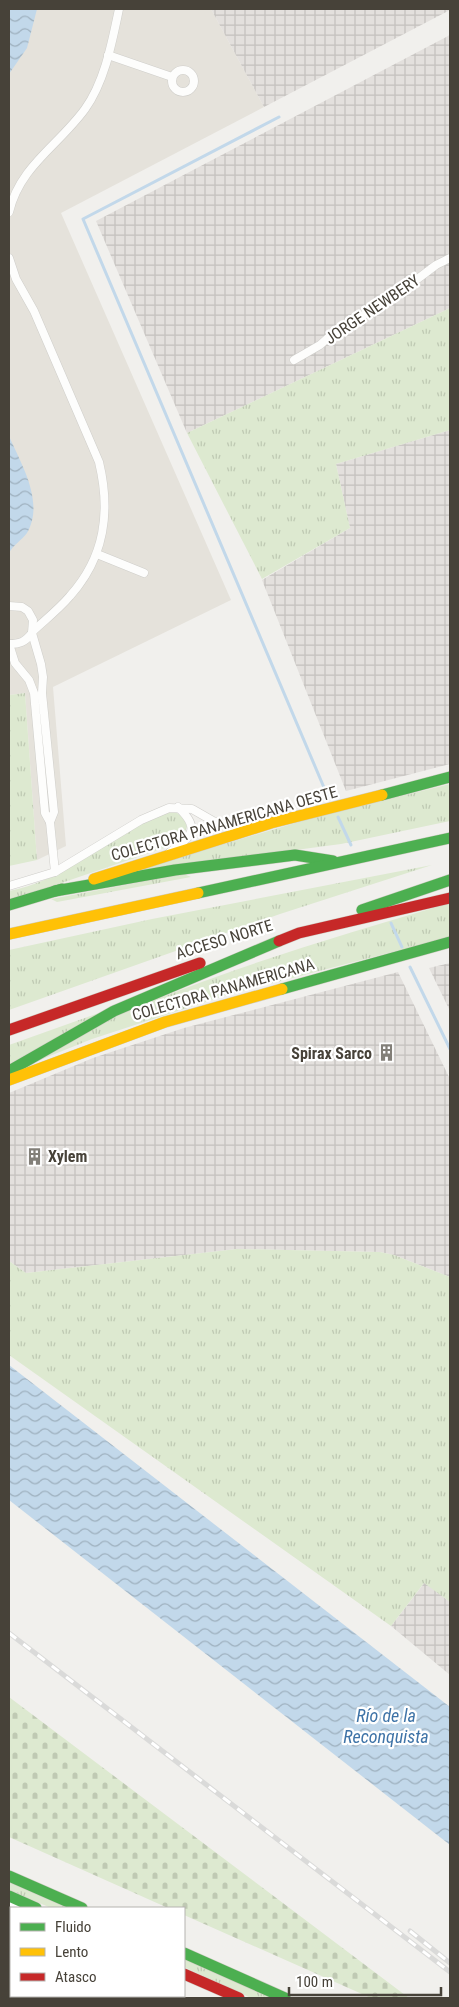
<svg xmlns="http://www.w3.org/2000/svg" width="459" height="2007" viewBox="0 0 459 2007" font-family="'Roboto Condensed',sans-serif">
<defs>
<pattern id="industrial-grid" width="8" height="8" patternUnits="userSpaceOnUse" patternTransform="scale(1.25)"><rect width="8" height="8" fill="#e3e0dd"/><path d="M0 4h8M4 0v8" fill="none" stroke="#c4c1be"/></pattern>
<pattern id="grass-tufts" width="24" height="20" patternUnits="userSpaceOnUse" patternTransform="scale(1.25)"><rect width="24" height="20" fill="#dde9d0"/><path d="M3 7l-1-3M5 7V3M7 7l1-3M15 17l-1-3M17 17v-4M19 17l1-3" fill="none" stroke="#bfc9b3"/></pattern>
<pattern id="cemetery-stones" width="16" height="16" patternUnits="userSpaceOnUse" patternTransform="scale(1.25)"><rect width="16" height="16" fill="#dde9d0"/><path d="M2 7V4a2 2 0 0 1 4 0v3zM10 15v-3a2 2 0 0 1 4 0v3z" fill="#bfc9b3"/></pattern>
<pattern id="water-waves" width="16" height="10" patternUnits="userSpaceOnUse" patternTransform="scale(1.25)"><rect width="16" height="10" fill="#c2d8ea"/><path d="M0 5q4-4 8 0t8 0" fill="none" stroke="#9fb1bf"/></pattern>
</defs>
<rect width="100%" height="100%" fill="#f1f0ed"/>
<path fill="#e5e2db" d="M9,9h202l53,98 -203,106 170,387 -178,87 13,159 -29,14 -12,-167 -16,2z"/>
<g fill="url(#industrial-grid)">
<path d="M211,9h239v1l-186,97z"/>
<path d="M450,35v273l-263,125 -91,-212z"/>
<path d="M450,430v334l-104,27 -84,-211 88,-52 -14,-64z"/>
<path d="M450,963v48l-21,-43z"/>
<path d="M398,972l52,107v198l-56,-22 -14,-3 -143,-3 -211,24 -17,-12v-168l84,-35 91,-30z"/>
<path d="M425,1582l25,20v73l-59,-49z"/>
</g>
<g fill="url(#grass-tufts)">
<path d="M450,308v122l-114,34 14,64 -88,51 -75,-146z"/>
<path d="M25,693l12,167 -28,6v-171z"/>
<path d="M450,784v37l-109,23 -211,28 182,-54z"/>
<path d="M173,810l11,8 3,9 -5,11 -15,9 -135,46 -23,6v-8c49,-9 89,-44 132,-67 10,-6 22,-9 32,-14z"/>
<path d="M432,865l-152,49 -271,96v-60l143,-31z"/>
<path d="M184,874l7,3 -134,25 -6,-3z"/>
<path d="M450,903v34l-223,58 -135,44 -77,31c31,-17 62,-37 94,-51 110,-48 226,-82 341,-116z"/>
<path d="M110,1009l-101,55v-19z"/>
<path d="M237,1249l143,3 14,3 56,22v325l-26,-19 -33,43 -382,-271v-94l17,12z"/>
<path d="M9,1881l63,27h-21l-42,-18z"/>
<path d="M9,1919l2,2v75h169l6,2h-177z"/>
<path d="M184,1957l93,41h-26l-67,-31z"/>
</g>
<path fill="url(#cemetery-stones)" d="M9,1697l400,301h-38l-187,-83v-7h-16l-159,-71z"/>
<g fill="url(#water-waves)">
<path d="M9,9h28l-10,39 -18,26z"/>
<path d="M9,436c12,28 36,66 18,97 -5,7 -14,12 -18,20z"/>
<path d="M9,1365l441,342v138l-441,-345z"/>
</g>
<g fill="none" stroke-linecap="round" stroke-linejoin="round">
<g stroke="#c2d8ea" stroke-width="3">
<path d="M279,117l-196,102 245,578"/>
<path d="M338,817l13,28"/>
<path d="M391,923l11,24"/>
<path d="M410,967l40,82"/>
</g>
<defs>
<g id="street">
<path d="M108,55l64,22"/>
<circle cx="183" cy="81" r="11"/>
<path d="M9,212c11,-46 49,-66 76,-103 20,-28 27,-67 34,-100"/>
<path d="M9,258l7,21 18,32 65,151c12,50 6,95 -29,134 -11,13 -25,24 -37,35"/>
<path d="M294,360l26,-15 18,-16 49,-27 49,-37 14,-7"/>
<path d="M97,554l47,19"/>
<path d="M9,606l13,1 6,4 5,9 -1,13 9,31 2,13 -1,16 12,119 -4,10 -5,-9 -11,-120 -5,-13 -14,-17 -6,-19"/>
<path d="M9,644c11,0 16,-2 23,-11"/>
<path d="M50,822l5,50"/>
<path d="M170,852c22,-16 31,-23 8,-45"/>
<path d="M9,886l46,-14 86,-52 28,-12 23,1 21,12 30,10"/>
<path d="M12,1898l3,10"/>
<path d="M9,1943l2,-5"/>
</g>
<g id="fast">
<path d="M382,795l68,-18"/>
<path d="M55,891l120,-21 120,-15 38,6"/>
<path d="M198,893l252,-55"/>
<path d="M9,905l53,-16"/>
<path d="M362,910l88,-30"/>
<path d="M282,989l168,-47"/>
<path d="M9,1071l105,-60 165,-70"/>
<path d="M9,1876l73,32"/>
<path d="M9,1896l27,12"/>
<path d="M184,1953l101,45"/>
</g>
<g id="slow">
<path d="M94,879l177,-56 111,-28"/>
<path d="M9,934l189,-41"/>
<path d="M9,1080l156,-58 117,-33"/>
</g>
<g id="jam">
<path d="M279,941l20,-8 151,-35"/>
<path d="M9,1030l191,-67"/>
<path d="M184,1974l55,24"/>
</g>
</defs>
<use href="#street" stroke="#cfceca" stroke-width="9"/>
<use href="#fast" stroke="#d0cdc4" stroke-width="12"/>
<use href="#slow" stroke="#d0cdc4" stroke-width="12"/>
<use href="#jam" stroke="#d0cdc4" stroke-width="12"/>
<use href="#street" stroke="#fdfdfc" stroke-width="8"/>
<use href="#fast" stroke="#4caf50" stroke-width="11"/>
<use href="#slow" stroke="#ffc107" stroke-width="11"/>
<use href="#jam" stroke="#c62828" stroke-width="11"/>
<defs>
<g id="rail">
<path d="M9,1633l441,339"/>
<path d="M410,1931l40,32"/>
</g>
</defs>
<use href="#rail" stroke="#dadad9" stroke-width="5"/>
<use href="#rail" stroke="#fff" stroke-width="3" stroke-dasharray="9" stroke-linecap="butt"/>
</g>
<defs>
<symbol id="building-bare" viewBox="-9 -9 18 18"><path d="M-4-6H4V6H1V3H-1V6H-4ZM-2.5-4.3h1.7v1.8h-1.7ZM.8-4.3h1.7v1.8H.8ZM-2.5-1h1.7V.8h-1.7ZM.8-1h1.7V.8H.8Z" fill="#827f78" stroke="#fff" stroke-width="2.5" paint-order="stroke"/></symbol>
</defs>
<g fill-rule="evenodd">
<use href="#building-bare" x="374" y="1040" width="25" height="25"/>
<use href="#building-bare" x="22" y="1144" width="25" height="25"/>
</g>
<g text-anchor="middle" stroke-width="4.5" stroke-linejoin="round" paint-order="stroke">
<g font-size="16" fill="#474239" stroke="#fff">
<text transform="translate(372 309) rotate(-34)" y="6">JORGE NEWBERY</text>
<text transform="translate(224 823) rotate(-16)" y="6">COLECTORA PANAMERICANA OESTE</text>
<text transform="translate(224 939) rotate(-17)" y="6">ACCESO NORTE</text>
<text transform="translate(223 989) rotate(-16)" y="6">COLECTORA PANAMERICANA</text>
</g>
<g font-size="16" font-weight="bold" fill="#474239" stroke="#fff" text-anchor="end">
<text x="372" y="1059">Spirax Sarco</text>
<text x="48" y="1162" text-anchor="start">Xylem</text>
</g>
<g font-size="18" font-style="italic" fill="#3e73a7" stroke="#fff">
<text x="386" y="1722">Río de la<tspan x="386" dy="21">Reconquista</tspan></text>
</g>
</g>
<rect width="459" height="2007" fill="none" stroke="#474239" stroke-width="20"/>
<rect x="10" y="1907" width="175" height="90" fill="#ffffff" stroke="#b5b3b0"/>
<rect x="20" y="1923" width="25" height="8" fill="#4caf50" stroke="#b5b3b0"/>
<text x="55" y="1932" font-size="15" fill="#474239">Fluido</text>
<rect x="20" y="1948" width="25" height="8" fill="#ffc107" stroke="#b5b3b0"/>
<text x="55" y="1957" font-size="15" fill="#474239">Lento</text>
<rect x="20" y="1973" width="25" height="8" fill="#c62828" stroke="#b5b3b0"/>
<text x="55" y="1982" font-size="15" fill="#474239">Atasco</text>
<path d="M289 1987v8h152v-8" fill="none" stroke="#474239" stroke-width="2.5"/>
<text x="296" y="1987" font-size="15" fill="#474239" stroke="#ffffff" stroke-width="4" paint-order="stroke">100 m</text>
</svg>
